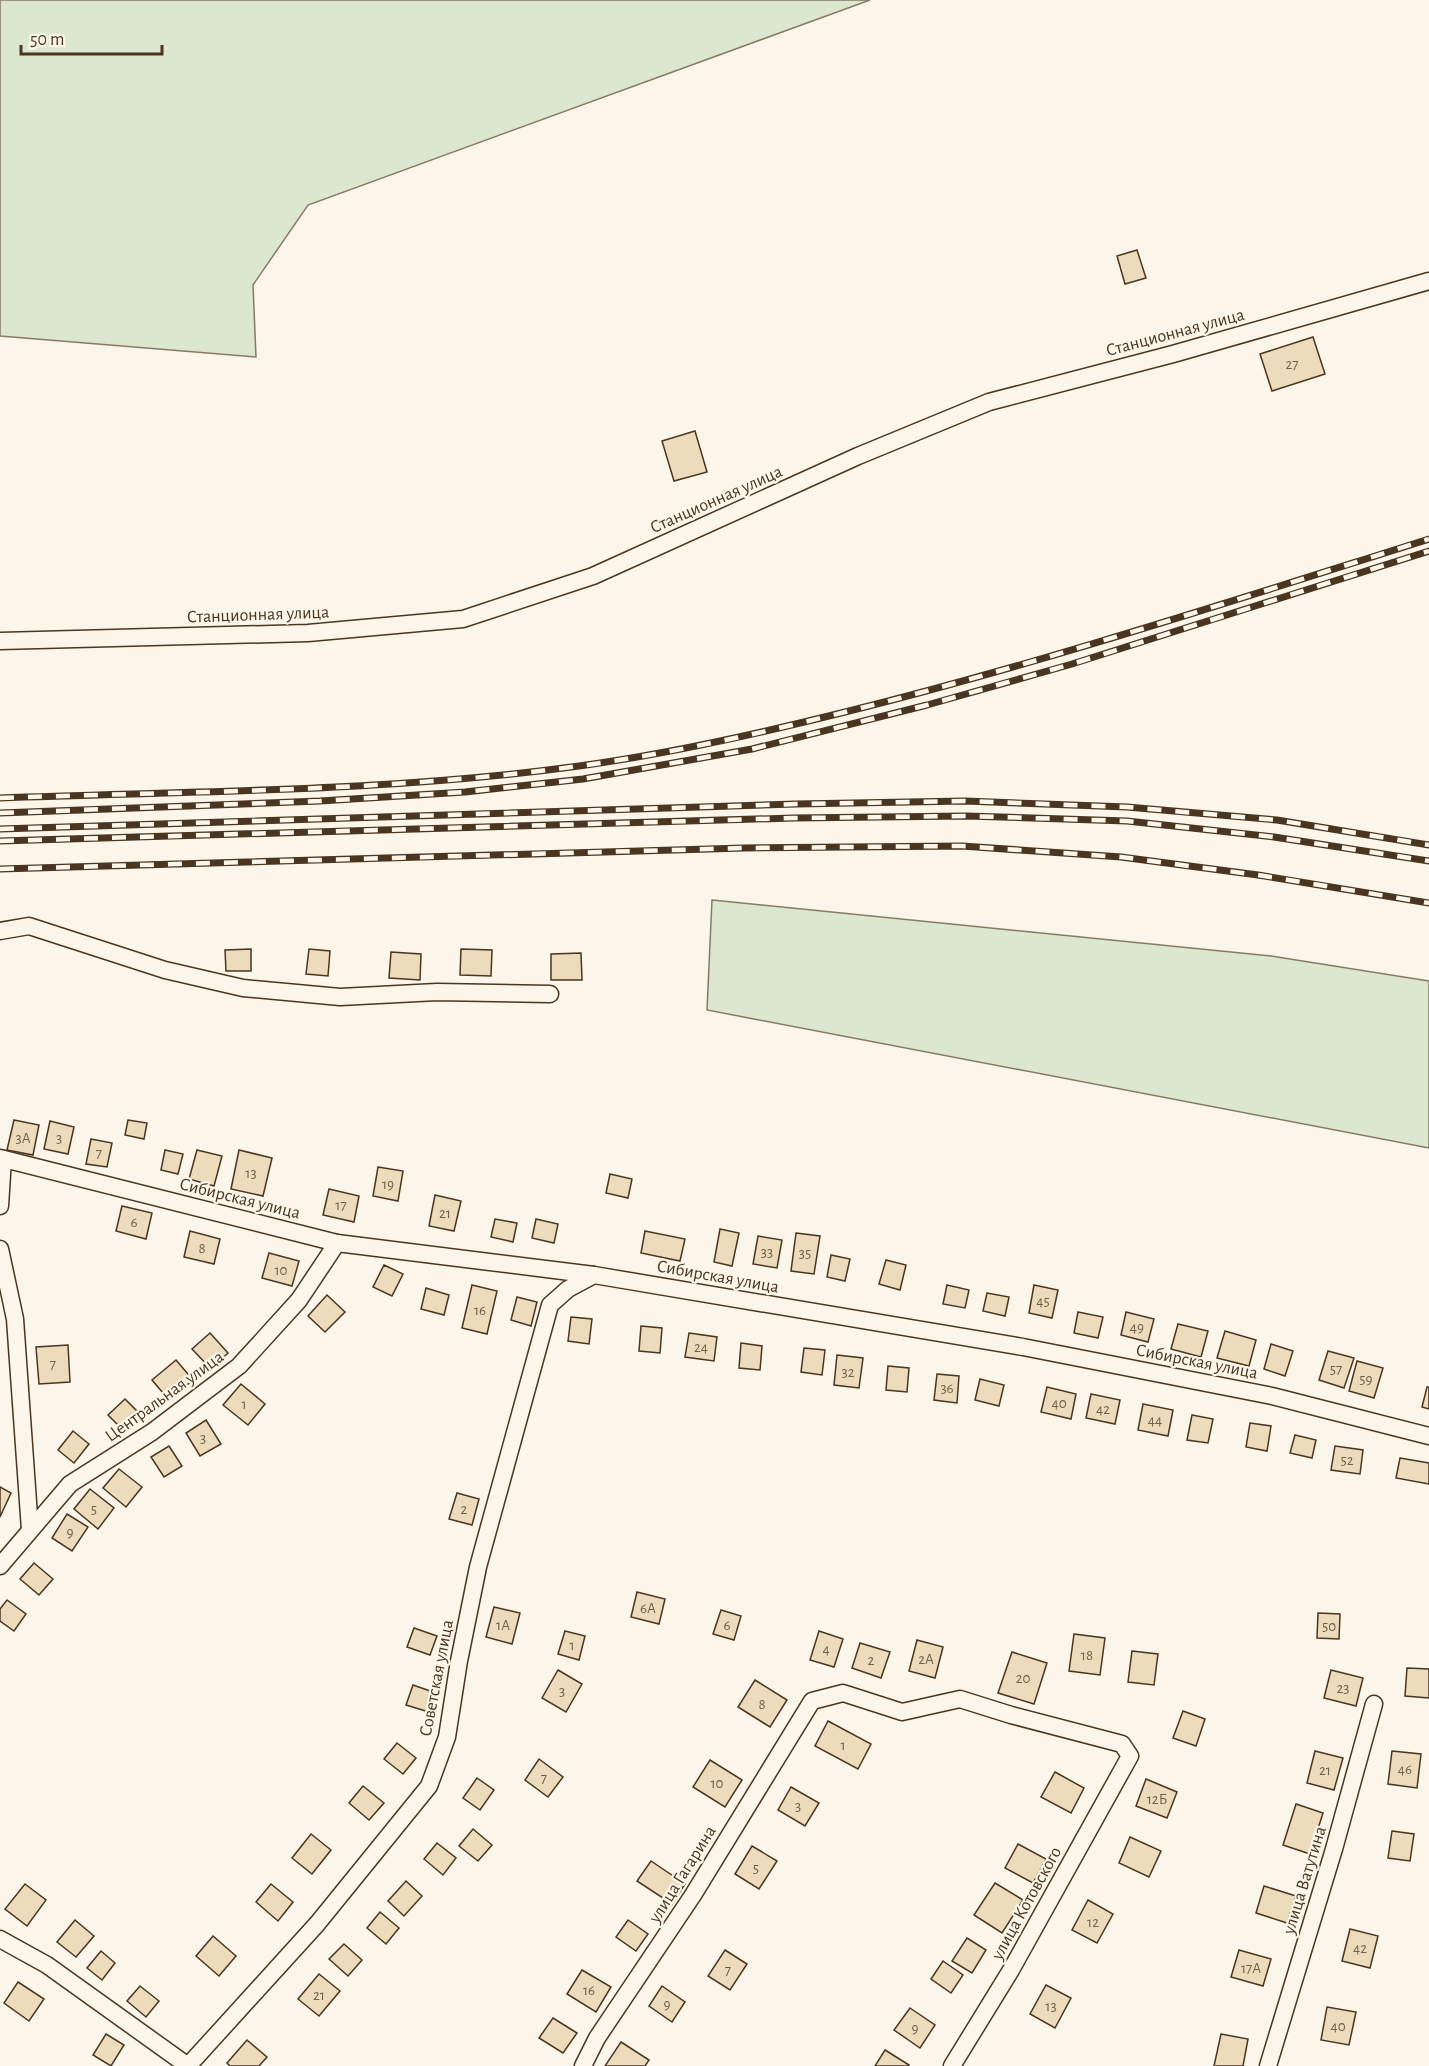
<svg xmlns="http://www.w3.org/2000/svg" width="1429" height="2066" viewBox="0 0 1429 2066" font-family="'Alegreya Sans',sans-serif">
<rect width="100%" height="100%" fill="#fbf6e9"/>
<g fill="#dce7d0" stroke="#887966" stroke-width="1.5">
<path d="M0,0h870l-562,205 -55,80 3,72 -256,-21z"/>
<path d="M712,900l559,56 158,25v167l-722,-138z"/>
</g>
<g fill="#ecdcbc" stroke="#4a3520" stroke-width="1.5">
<path d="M1137,250l9,28 -21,6 -8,-28z"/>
<path d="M1313,337l12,37 -53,17 -12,-37z"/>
<path d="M695,431l12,41 -33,9 -12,-40z"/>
<path d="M251,949v22h-25l-1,-21z"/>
<path d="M309,949l21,2 -2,25 -22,-2z"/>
<path d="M461,949l31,1 -1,26 -31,-1z"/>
<path d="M391,952l30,2 -1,26 -31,-2z"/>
<path d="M581,953l1,27h-31v-26z"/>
<path d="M14,1120l25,5 -6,30 -26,-5z"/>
<path d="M128,1120l19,3 -3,16 -19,-4z"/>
<path d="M50,1121l24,6 -6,27 -24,-5z"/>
<path d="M91,1139l21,4 -5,24 -21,-3z"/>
<path d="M165,1150l18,4 -5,20 -17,-4z"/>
<path d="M197,1150l25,6 -8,30 -25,-7z"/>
<path d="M239,1150l33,8 -9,38 -32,-7z"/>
<path d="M378,1167l25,4 -5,30 -25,-5z"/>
<path d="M610,1174l22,5 -4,19 -22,-5z"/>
<path d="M329,1189l30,7 -5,26 -31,-7z"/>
<path d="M435,1195l26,6 -7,30 -25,-5z"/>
<path d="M122,1206l30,7 -6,26 -30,-8z"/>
<path d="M495,1219l22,4 -4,19 -22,-5z"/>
<path d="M536,1219l22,5 -4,19 -22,-5z"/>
<path d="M720,1229l19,4 -7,33 -18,-4z"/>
<path d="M190,1231l30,8 -6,25 -30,-7z"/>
<path d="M645,1231l40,8 -5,22 -39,-8z"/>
<path d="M796,1233l24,3 -6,38 -23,-3z"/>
<path d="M758,1236l24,4 -5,28 -24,-4z"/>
<path d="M269,1253l30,8 -7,25 -30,-8z"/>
<path d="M831,1255l19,4 -5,22 -18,-4z"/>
<path d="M886,1260l20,5 -6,25 -21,-6z"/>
<path d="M384,1265l19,9 -11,22 -19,-9z"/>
<path d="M472,1285l25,6 -10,43 -25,-6z"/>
<path d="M947,1285l22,5 -4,18 -22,-4z"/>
<path d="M1034,1285l24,5 -6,28 -23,-5z"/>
<path d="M426,1288l23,7 -5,20 -23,-6z"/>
<path d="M987,1293l22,4 -4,19 -22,-5z"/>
<path d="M327,1295l18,17 -20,20 -17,-16z"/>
<path d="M517,1297l20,5 -6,24 -20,-6z"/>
<path d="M1078,1312l25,5 -5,21 -24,-5z"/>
<path d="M1126,1312l28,7 -6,23 -27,-7z"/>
<path d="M571,1317l21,2 -3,25 -21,-3z"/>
<path d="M1178,1324l30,7 -7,26 -30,-8z"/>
<path d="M641,1326l21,2 -2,25 -21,-2z"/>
<path d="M1225,1331l31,9 -7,26 -32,-8z"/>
<path d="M210,1333l18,20 -17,16 -19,-20z"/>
<path d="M689,1333l28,4 -3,24 -29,-4z"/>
<path d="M741,1343l21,3 -2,24 -21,-2z"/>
<path d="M1271,1344l22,7 -8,25 -21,-7z"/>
<path d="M68,1345l2,37 -31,2 -3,-37z"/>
<path d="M804,1348l21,2 -3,25 -21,-3z"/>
<path d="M1328,1351l26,7 -10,30 -25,-8z"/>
<path d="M837,1355l26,3 -4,30 -25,-3z"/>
<path d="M176,1360l17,20 -24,20 -17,-20z"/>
<path d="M1357,1361l26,7 -9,30 -25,-7z"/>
<path d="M888,1366l21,2 -2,24 -21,-2z"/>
<path d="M937,1374l22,2 -2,27 -23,-3z"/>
<path d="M980,1379l24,6 -5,21 -24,-6z"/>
<path d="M241,1384l24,20 -17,21 -25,-20z"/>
<path d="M1047,1387l29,7 -5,25 -30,-7z"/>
<path d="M1427,1387h2v22l-7,-2z"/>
<path d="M1091,1394l29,6 -5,24 -29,-6z"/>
<path d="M125,1399l14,14 -17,16 -14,-14z"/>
<path d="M1143,1404l30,6 -5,26 -30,-6z"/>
<path d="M1192,1415l21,4 -5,24 -21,-3z"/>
<path d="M206,1420l15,24 -21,12 -14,-23z"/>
<path d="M1250,1423l21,3 -4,25 -21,-4z"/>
<path d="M73,1431l16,13 -15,19 -16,-13z"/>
<path d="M1295,1435l21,5 -4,18 -22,-5z"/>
<path d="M169,1446l13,20 -18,11 -13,-20z"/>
<path d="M1335,1446l28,4 -3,24 -29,-4z"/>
<path d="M1400,1458l29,5v21l-33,-6z"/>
<path d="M119,1469l23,18 -16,20 -23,-19z"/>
<path d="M0,1487l11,6 -11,24z"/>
<path d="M90,1489l24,19 -16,21 -24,-20z"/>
<path d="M457,1493l22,6 -7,26 -23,-6z"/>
<path d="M67,1514l21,13 -16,24 -20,-13z"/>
<path d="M34,1563l19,16 -14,16 -19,-16z"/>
<path d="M637,1592l28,7 -6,25 -28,-7z"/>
<path d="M7,1600l19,14 -12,17 -14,-10v-12z"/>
<path d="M494,1607l26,6 -8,31 -26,-7z"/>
<path d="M721,1610l20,6 -7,24 -21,-6z"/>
<path d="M1318,1613l22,1 -1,25 -22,-1z"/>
<path d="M414,1628l23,8 -7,19 -23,-8z"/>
<path d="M565,1631l20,5 -6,24 -21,-6z"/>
<path d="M819,1631l24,8 -9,28 -24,-7z"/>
<path d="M1074,1634l31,4 -5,37 -31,-4z"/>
<path d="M917,1640l26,7 -8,31 -26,-7z"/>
<path d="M860,1643l30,9 -9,26 -29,-10z"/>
<path d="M1132,1651l26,3 -4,31 -26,-3z"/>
<path d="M1012,1652l35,11 -13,41 -36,-11z"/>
<path d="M1407,1668l22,1v29l-24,-2z"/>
<path d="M558,1670l24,14 -16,28 -24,-14z"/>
<path d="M1331,1670l32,8 -7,28 -32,-8z"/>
<path d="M755,1680l32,20 -17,27 -32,-20z"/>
<path d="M413,1685l23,8 -7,19 -23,-7z"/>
<path d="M1183,1711l22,8 -9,27 -23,-8z"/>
<path d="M828,1721l43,23 -13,25 -43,-23z"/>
<path d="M397,1743l19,15 -13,16 -19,-15z"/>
<path d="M1315,1751l28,7 -9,32 -27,-7z"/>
<path d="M1392,1751l29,3 -4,34 -29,-4z"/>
<path d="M539,1759l24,18 -15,20 -23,-17z"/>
<path d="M710,1760l32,20 -17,27 -32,-20z"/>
<path d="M1055,1772l29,16 -13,25 -30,-16z"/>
<path d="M477,1778l17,12 -14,20 -17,-12z"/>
<path d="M1146,1779l31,13 -10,26 -31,-12z"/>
<path d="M363,1786l21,17 -15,17 -20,-17z"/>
<path d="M791,1787l28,16 -14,23 -27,-16z"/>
<path d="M1296,1804l27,9 -13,41 -27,-9z"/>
<path d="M473,1829l19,16 -14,16 -19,-15z"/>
<path d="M1392,1831l22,3 -4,27 -22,-3z"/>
<path d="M311,1834l20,16 -19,24 -20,-16z"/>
<path d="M1130,1837l31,14 -12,26 -30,-14z"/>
<path d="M437,1843l19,15 -13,17 -19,-16z"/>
<path d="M1018,1844l28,15 -13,24 -28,-15z"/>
<path d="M752,1846l25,15 -18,28 -24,-15z"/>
<path d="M651,1861l34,23 -13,20 -35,-23z"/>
<path d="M406,1881l16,15 -18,20 -16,-15z"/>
<path d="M995,1883l28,17 -21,33 -28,-18z"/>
<path d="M25,1884l21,16 -19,26 -22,-17z"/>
<path d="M271,1884l22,18 -15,19 -22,-19z"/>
<path d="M1264,1886l32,10 -9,27 -31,-10z"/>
<path d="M1088,1900l25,14 -16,29 -25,-13z"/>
<path d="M380,1912l19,16 -13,16 -19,-16z"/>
<path d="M75,1920l19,16 -18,21 -19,-15z"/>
<path d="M628,1920l20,14 -12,17 -20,-14z"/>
<path d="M1350,1929l28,7 -8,32 -28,-7z"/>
<path d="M213,1936l23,20 -17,20 -23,-20z"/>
<path d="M967,1938l19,12 -14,23 -20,-12z"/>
<path d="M344,1944l18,16 -14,16 -19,-17z"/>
<path d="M725,1950l22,14 -17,26 -22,-14z"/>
<path d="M1239,1950l32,9 -8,27 -32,-9z"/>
<path d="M101,1951l14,12 -13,17 -15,-12z"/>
<path d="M943,1961l20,14 -12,18 -20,-14z"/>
<path d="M582,1970l29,17 -15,25 -29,-18z"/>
<path d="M319,1974l21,17 -21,25 -21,-17z"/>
<path d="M18,1982l26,17 -15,22 -25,-18z"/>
<path d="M1046,1985l25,13 -16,30 -25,-14z"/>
<path d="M140,1986l19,15 -13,16 -19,-16z"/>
<path d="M662,1986l23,16 -13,20 -23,-16z"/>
<path d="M1327,2007l29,5 -7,33 -28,-5z"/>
<path d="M910,2008l25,17 -15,23 -26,-18z"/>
<path d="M553,2018l24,15 -14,20 -24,-15z"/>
<path d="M106,2034l18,11 -13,21 -18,-11z"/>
<path d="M1221,2034l27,5 -5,27h-29z"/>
<path d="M247,2040l20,17 -8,9h-29l-3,-3z"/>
<path d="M621,2042l28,18 -4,6h-40z"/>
<path d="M885,2050l24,15 -1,1h-33z"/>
</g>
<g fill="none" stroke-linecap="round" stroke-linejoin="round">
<defs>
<g id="minor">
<path d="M0,641l308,-8 155,-14 130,-43 265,-120 131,-54 184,-48 256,-73"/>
<path d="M0,931l29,-5 136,44 78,18 97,9 97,-5 113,2"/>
<path d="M0,1158l337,85 257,32 429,72 249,49 157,40"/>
<path d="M0,1206l3,-47"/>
<path d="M0,1249l15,70 15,211"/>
<path d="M0,1566l70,-82 82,-52 87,-66 60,-66 38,-57"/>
<path d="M0,1939l47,26 141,101"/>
<path d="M188,2066l129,-142 112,-138 18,-49 12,-76 19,-94 72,-262 18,-16 26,-14"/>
<path d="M583,2066l14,-28 96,-143 119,-194 31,-8 59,19 58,-13 51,16 111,29 8,12 -119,214 -59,96"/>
<path d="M1268,2066l66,-217 40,-145"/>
</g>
</defs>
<use href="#minor" stroke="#4a3520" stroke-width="19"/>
<use href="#minor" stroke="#fbf6e9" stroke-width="16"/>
<defs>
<g id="rail">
<path d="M0,798c193,-7 388,-6 579,-32 89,-12 178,-32 266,-54 197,-49 390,-112 584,-173"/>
<path d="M0,813l320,-12 145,-9 118,-13 169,-30 175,-44 145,-41 357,-113"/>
<path d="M0,829l796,-25 169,-3 162,6 150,13 152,25"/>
<path d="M0,841l794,-23 172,-2 161,5 147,16 155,24"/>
<path d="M0,869l744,-21 218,-2 159,11 137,18 171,28"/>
</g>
</defs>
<use href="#rail" stroke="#4a3520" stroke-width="7"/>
<use href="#rail" stroke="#fbf6e9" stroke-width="4.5" stroke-dasharray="14" stroke-linecap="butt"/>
</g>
<g text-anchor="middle" stroke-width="4.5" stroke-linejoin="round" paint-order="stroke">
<g font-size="15" fill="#725f47">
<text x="1292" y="369">27</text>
<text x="23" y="1143">3А</text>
<text x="59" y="1143">3</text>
<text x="99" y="1158">7</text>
<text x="251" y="1178">13</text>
<text x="388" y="1189">19</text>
<text x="341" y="1210">17</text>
<text x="445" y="1218">21</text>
<text x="134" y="1227">6</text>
<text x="202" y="1253">8</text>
<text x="767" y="1257">33</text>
<text x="805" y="1258">35</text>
<text x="281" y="1275">10</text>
<text x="1043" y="1306">45</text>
<text x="480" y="1315">16</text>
<text x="1137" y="1332">49</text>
<text x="701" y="1352">24</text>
<text x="53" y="1369">7</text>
<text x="1336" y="1374">57</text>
<text x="848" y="1377">32</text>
<text x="1366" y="1384">59</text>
<text x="947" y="1393">36</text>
<text x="1059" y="1408">40</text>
<text x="244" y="1409">1</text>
<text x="1103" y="1414">42</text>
<text x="1155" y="1425">44</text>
<text x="203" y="1443">3</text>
<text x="1347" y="1465">52</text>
<text x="94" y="1514">5</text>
<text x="464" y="1514">2</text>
<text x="70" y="1537">9</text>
<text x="648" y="1613">6А</text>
<text x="503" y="1630">1А</text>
<text x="727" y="1630">6</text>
<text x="1329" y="1631">50</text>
<text x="572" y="1650">1</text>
<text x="826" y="1654">4</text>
<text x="1087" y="1660">18</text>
<text x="926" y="1664">2А</text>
<text x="871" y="1665">2</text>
<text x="1023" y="1683">20</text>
<text x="1343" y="1693">23</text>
<text x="562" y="1696">3</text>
<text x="762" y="1709">8</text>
<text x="843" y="1750">1</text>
<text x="1405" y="1774">46</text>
<text x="1325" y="1775">21</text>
<text x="544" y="1783">7</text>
<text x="717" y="1788">10</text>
<text x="1157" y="1804">12Б</text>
<text x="798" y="1811">3</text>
<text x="756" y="1873">5</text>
<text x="1093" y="1927">12</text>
<text x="1360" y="1953">42</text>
<text x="1251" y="1973">17А</text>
<text x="728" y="1975">7</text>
<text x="589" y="1995">16</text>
<text x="319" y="2000">21</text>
<text x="667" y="2009">9</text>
<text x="1051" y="2011">13</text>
<text x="1338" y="2031">40</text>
<text x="915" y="2033">9</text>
</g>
<g font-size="18" fill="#4a3520" stroke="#fbf6e9">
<text transform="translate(1175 332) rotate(-15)" y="6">Станционная улица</text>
<text transform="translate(716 499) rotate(-24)" y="6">Станционная улица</text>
<text transform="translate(258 614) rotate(-2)" y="6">Станционная улица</text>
<text transform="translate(240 1198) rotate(14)" y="6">Сибирская улица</text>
<text transform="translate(718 1276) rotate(10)" y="6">Сибирская улица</text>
<text transform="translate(1197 1361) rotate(11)" y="6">Сибирская улица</text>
<text transform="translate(164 1396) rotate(-36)" y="6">Центральная улица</text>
<text transform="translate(436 1678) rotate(-79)" y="6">Советская улица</text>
<text transform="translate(682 1874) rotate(-58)" y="6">улица Гагарина</text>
<text transform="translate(1304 1880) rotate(-73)" y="6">улица Ватутина</text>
<text transform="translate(1026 1903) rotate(-61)" y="6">улица Котовского</text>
</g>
</g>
<path d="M21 45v9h141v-9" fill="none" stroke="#4a3520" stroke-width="3"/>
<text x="30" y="45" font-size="18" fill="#4a3520" stroke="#fbf6e9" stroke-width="4.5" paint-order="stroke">50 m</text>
</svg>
